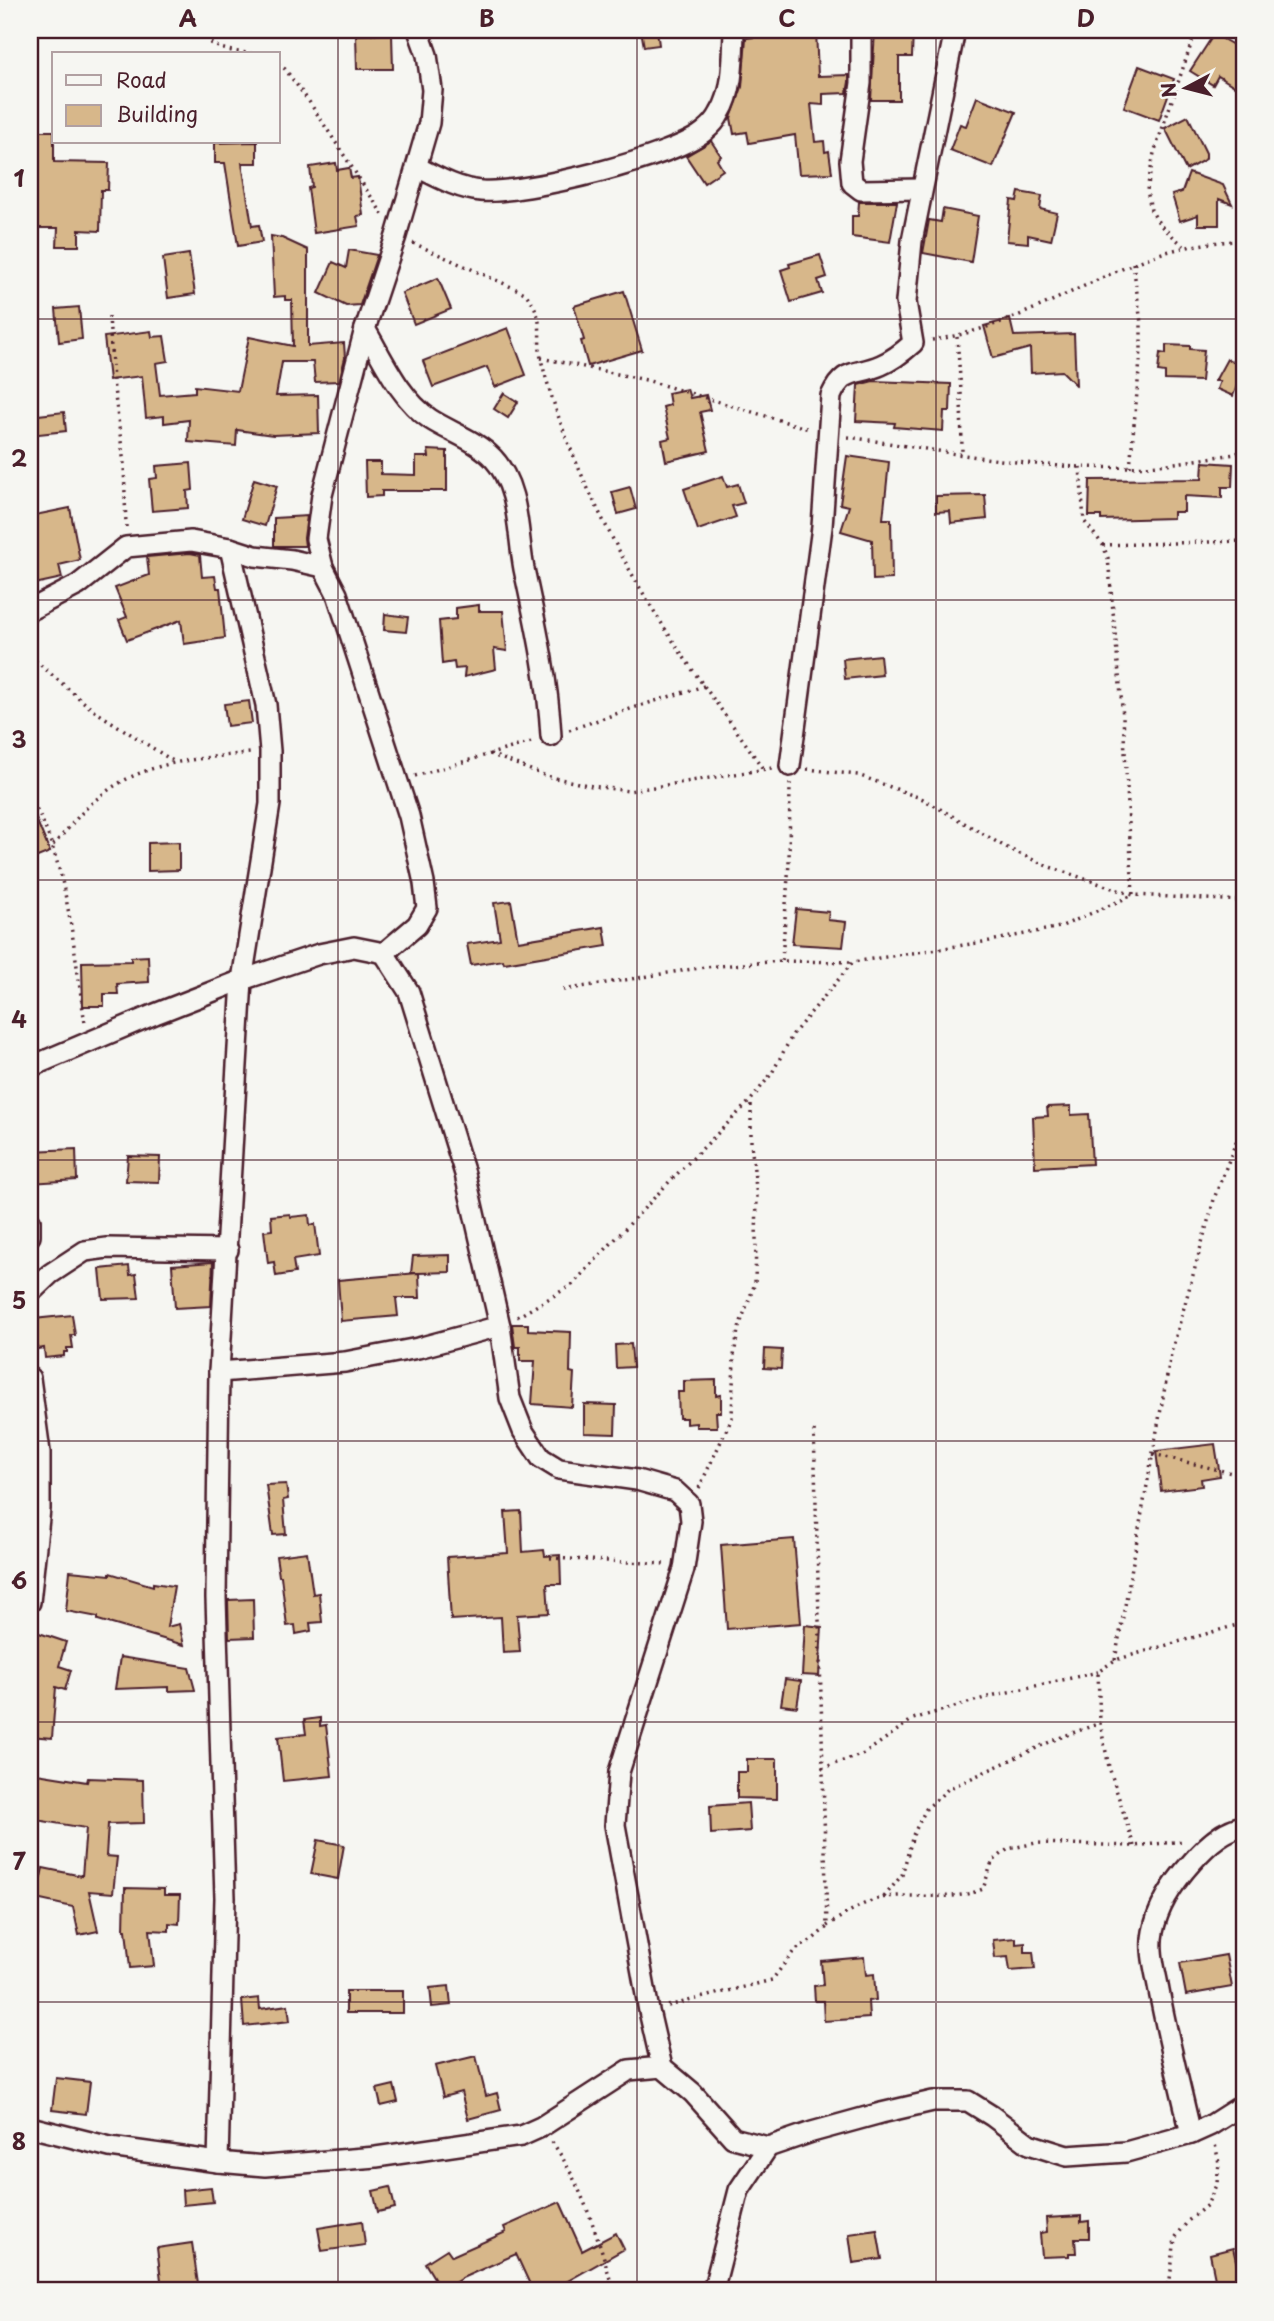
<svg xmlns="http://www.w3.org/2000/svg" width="1274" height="2321" viewBox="0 0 1274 2321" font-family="'Playpen Sans',sans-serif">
<rect width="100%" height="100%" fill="#f6f6f2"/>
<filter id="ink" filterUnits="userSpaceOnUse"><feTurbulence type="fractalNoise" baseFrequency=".0143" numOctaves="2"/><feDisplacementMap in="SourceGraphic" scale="14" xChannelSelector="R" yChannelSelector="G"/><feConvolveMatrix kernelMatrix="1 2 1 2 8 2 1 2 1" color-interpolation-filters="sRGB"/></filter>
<g filter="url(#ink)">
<g fill="#d7b78a" stroke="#4a1f2b" stroke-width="2">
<path d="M641,30h16l2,15 -15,2z"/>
<path d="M816,30l2,46 31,-1v7l-2,11 -24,1v11l-12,-1 4,38 9,-1 1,11 4,-1 3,22 -33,1 -4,-39 -46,8 -2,-11 -13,2 -3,-16 11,-31 4,-49z"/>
<path d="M875,30h38l-1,27h-13v43h-28z"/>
<path d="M392,34l1,35h-36l-1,-34z"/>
<path d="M1214,34l28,16 -7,13 9,6v23l-26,-16 -5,9 -23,-14z"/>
<path d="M1139,66l35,13 -15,41 -35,-13z"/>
<path d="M977,97l39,15 -23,55 -43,-17 10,-26 6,2z"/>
<path d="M1188,116l18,37v6l-20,11 -21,-42z"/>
<path d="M30,131h24v31l55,1 -1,27h-7l-1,41 -21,-1v16h-22l1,-18h-28z"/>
<path d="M711,141l10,15 -4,4 6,10 -19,13 -18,-27z"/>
<path d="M257,142v21h-15l10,63 7,-1 3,17 -24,4 -13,-83h-10v-20z"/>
<path d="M336,163l1,7 12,-2 2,10 7,-1 5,38 -6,1 2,10 -45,7 -6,-45 4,-1 -2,-20z"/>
<path d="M1189,173l34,12 9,19 -13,-5v26h-21v-10l-18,6 -8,-26 10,-3z"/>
<path d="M1019,192l23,4 -2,13 17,4 -6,27 -23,-5v8l-21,-2 4,-41 6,1z"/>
<path d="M859,202h38l-7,40 -38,-5v-21h6z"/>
<path d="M943,209l35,7 -7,46 -48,-9 6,-33 12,2z"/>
<path d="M271,236l11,2 26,12v96l36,-3 1,15 -6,23 -24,1 -2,-20h-31l-6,34 42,-1 1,38 -46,2 -36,-5 -1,16 -48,-4 1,-22 -25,3v-7l-18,2 -4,-42 -33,4 -5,-43 47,-6 1,6 12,-1 4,25 -12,2 4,32 35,-3v-6l43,5 11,-54 44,9 -1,-46h-7v-4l-11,1z"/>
<path d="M349,250l28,5 -17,50 -14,1 -27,-13 14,-31 13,6z"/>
<path d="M189,254l6,40 -27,4 -5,-40z"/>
<path d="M820,255l7,22 -9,3 4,13 -31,9 -10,-32 9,-3 -1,-3z"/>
<path d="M438,278l13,31 -37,15 -12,-31z"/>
<path d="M624,291l18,59 -54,16 -7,-25 3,-1 -10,-34z"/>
<path d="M79,307l3,32 -23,3 -3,-33z"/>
<path d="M1010,319l4,17 60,-2 2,51 -14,-14 -31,2 -1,-25 -37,10 -9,-32z"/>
<path d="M508,328l18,47 -31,12 -8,-20 -54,20 -10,-26z"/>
<path d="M1166,345l24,1v3l14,1 -3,31 -36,-1v-7l-7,-1 2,-19 6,1z"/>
<path d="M1227,359l17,8 -11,29 -16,-7 3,-8h-5z"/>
<path d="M873,381l78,3 -1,27h-6l-1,20 -49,-4 1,-4 -39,-2 2,-36z"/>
<path d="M687,389l3,9 16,-3 4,15 -10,2 9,39 -43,10 -4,-21 8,-2 -7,-31 7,-2 -2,-12z"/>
<path d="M504,393l14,9 -10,16 -14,-9z"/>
<path d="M64,412l2,19 -36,4v-19z"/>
<path d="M428,450l19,1v40h-65v5l-16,1 -1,-35h16v12l35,1v-18h13z"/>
<path d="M847,456l42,6 -6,57h8l1,60 -19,1 -1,-40 -31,-9 8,-25 -9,-2z"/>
<path d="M1203,462l30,2 -1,23h-10v11l-38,-2v16h-11v6l-72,2v-4h-12l1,-36 112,-1z"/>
<path d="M191,463l2,27 -6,1 1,17 -36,3 -3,-32 8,-1 -1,-12z"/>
<path d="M723,476l4,11 11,-3 6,19 -12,3 4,11 -38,13 -14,-41z"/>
<path d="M254,479l23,7 -12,40 -23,-7z"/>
<path d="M630,487l6,22 -18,5 -6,-22z"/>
<path d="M985,495l2,24 -36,4 -1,-12 -14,1v-16z"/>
<path d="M70,508l10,52 -21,5 3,13 -32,7v-69z"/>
<path d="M307,516l-3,22 1,8h-31v-28z"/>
<path d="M190,553l10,2 2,22 13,-1 2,12h3l5,50 -41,6 -3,-24 -54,20 -8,-20 8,-3 -12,-29 34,-13 -2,-18z"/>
<path d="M479,605v6h24l4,40 -13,-2 2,20 -32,8 1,-9 -10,1 -1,-7 -12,2 -3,-43 17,-2v-11z"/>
<path d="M385,614l23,3 -2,15 -22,-2z"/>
<path d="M880,655l2,20 -37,4 -2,-20z"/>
<path d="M249,701l3,22 -25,3 -3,-22z"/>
<path d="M30,805l20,47 -20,8z"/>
<path d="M179,842v28l-31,1v-28z"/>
<path d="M511,901l7,40 86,-14 3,19 -103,17 -1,-3 -32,5 -4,-21 33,-5 -6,-36z"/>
<path d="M796,909l33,3 -1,8 18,2 -3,25 -51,-3z"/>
<path d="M148,956l1,26 -32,2 1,10h-14v12h-21l-1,-44 49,-1v-4z"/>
<path d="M1071,1106v9l18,-1 3,50 -57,3 -2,-50 15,-1 -1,-9z"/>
<path d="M76,1149l1,31 -47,3v-32z"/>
<path d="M128,1156l32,1 -1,25 -33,-1z"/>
<path d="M290,1214l1,3 18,-2 1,10 5,-1 4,32 -26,4 2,13 -19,3 -2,-14 -6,1 -4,-32 8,-1 -1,-14z"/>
<path d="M450,1255v17l-31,1 1,25h-24l2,18 -57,5 -3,-41 80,-7h-7l2,-17z"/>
<path d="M213,1262l-2,44 -36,2 -3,-43z"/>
<path d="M129,1266l1,9 6,-1 3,24 -36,1 -3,-30z"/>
<path d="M72,1315l3,20h-4l2,13h-6v4h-3v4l-19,2 -1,-10 -7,1 -3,-30z"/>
<path d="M512,1324h16v6l43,2 -1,40 4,1 -2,34 -40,-3 3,-43h-15v-14h-5z"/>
<path d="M631,1344l2,23 -17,1 -1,-23z"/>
<path d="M765,1349l17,1 -1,19 -17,-1z"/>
<path d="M716,1380v16l5,-1v17h-5l1,15h-21v-4l-10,1v-6h-7l-1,-26h6v-11z"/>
<path d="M584,1404l32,1 -1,29 -31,-1z"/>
<path d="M1215,1444l5,32 -19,3 1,7 -41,5 -5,-40z"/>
<path d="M286,1484l2,15 -5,1 3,34 -13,1 -7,-50z"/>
<path d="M521,1511l2,41 21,-2 1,6 15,-1 1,29h-14l2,29 -32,2 3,37 -17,1 -2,-36 -50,3 -4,-63 61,-4 -3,-41z"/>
<path d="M794,1539l7,84 -74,6 -6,-84z"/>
<path d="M307,1552l6,42 6,-1 3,29 -12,1 1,8 -15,3 -1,-9 -8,1 -6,-50h-2l-3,-20z"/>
<path d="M70,1571l40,4v-2l43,13v-3l21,3 -7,41 12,-3 5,21 -86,-25v-3l-32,-6z"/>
<path d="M253,1599l1,38 -25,1 -1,-38z"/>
<path d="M805,1625l17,2 -3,49 -17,-1z"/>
<path d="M36,1632l30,10 -7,24 12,4 -6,20 -9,-3 -4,51 -22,-2v-84z"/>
<path d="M120,1657l69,11 6,22 -26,1v-4l-54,2z"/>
<path d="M785,1679l16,2 -4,26 -16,-2z"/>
<path d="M320,1718v8l6,-1 6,51 -49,5 -5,-44 28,-3 -2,-14z"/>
<path d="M747,1759h30v40l-40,-1v-26h10z"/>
<path d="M37,1774l50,8 1,-4 55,2 1,43 -36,1 -2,32 11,1 -4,36 -24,-2 9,40 -19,4 -6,-28 -37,-8 7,-31 39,8 4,-48 -56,-9z"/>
<path d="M748,1803l2,28 -39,3 -1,-28z"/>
<path d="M318,1840l26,5 -6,34 -27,-5z"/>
<path d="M125,1888l39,1v6h16l-1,29 -10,-1v8l-19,-1 4,36 -24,2 -4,-38h-2z"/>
<path d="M1016,1938v6l9,-1v9h8l2,17 -25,2 -2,-14 -13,1 -2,-18z"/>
<path d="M1226,1955l6,32 -46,8 -6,-32z"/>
<path d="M864,1957l2,18 8,-1 2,26 -8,1 1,17 -45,3 -1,-20h-8l-1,-15 9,-1 -2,-24z"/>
<path d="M449,1986l2,19 -19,2 -2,-19z"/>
<rect x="346" y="1991" width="57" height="22"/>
<path d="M259,1998l1,11 28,-4 2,16 -46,5 -2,-26z"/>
<path d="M476,2056l10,40 11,-3 4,17 -33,9 -7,-27 -18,5 -8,-31z"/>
<path d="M56,2078l34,4 -4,32 -34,-4z"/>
<path d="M394,2085l4,17 -17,4 -4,-17z"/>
<path d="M211,2187l2,15 -30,3 -1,-15z"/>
<path d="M390,2187l5,21 -17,4 -5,-21z"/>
<path d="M560,2202l22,49 34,-18 8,16 -74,42h-17l-17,-37 -54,24 -20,13 -17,-28 22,-14 5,7 54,-24 -2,-5z"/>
<path d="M1081,2216v6l8,-1v17h-14l1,15h-7v3l-27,1 -2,-24 7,-1 -1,-14z"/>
<path d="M362,2221l3,24 -43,6 -4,-23z"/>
<path d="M877,2230l5,29 -29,4 -4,-29z"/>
<path d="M192,2243l6,41 -36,4 -5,-40z"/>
<path d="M1233,2248l7,30 -24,5 -6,-29z"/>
</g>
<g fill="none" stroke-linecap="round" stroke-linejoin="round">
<defs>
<g id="street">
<path d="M861,30v53l-11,78 2,22 9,7 60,-1"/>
<path d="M417,167c20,10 41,22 64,24 40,4 197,-34 225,-61 5,-4 11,-11 14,-17 14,-22 13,-57 14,-83"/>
<path d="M365,329c18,30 35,70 65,90 20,13 46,21 63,39 27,29 24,74 31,111 12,56 24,110 27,167"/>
<path d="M30,610l48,-25 48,-38 65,-6 39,7 25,8 37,4 31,7"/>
<path d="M790,766l32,-239 9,-131c13,-29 25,-20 50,-31 12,-5 22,-13 32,-22l-7,-41 6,-61 43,-211"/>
<path d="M384,953l33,-28 10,-17 -3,-25 -15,-67 -72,-222 -14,-27 -7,-28 6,-44 43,-166 31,-93 33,-113 3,-33 -5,-35 -9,-25"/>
<path d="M30,1067l125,-53 87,-34 77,-26 35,-7 30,6 25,39 56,182 35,152 10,72 13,33 18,27 18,11 78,11 38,11 14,13 2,17 -7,48 -65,203 -4,53 34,186 13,56"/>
<path d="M30,1221v15"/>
<path d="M30,1293l20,-19 35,-23 22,-3 121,2"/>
<path d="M219,1372l126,-10 73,-14 82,-22"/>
<path d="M30,1378l10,74v57l-10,93"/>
<path d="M30,2127l80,20 108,15 47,4 111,-9 145,-21 20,-9 88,-57 33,-3 31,26 40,45 35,9"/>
<path d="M1191,2134c-11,-48 -23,-95 -32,-143 -3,-18 -10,-40 -6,-59 5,-26 21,-50 39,-70 13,-15 31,-33 52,-36"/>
<path d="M218,2162l7,-264 -9,-300 3,-226 23,-392 28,-176v-53l-4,-46 -36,-157"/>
<path d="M713,2291l26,-101 29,-43 44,-15 69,-19 52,-12h35l24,15 37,28 38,12 59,-4 65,-18 20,-9 33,-21"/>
</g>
</defs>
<use href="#street" stroke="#4a1f2b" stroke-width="24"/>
<g stroke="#4a1f2b" stroke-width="3.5" stroke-dasharray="2 5" stroke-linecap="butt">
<path d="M207,30l1,11c15,11 28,10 46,13"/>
<path d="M278,64l7,5 25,34 73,112"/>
<path d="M413,243l112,50c23,28 10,40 17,70 9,35 21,68 35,101 33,77 78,154 127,222 20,28 40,54 59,83"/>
<path d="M1184,246l-24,-21 -9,-15 -4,-20 7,-37 42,-123"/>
<path d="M109,316l4,65 11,83 2,63"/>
<path d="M957,337l4,54 1,62"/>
<path d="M932,340c80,-11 152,-59 227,-86 28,-8 56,-13 85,-13"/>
<path d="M541,358l105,22 163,49"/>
<path d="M848,437c91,13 188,34 281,30 35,-1 71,-8 106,-13l9,-4"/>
<path d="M1130,467l11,-117v-27l-8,-60"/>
<path d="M1103,545l141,-4"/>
<path d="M30,656l63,54 80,51"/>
<path d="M569,730l70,-24 65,-20"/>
<path d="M490,754l56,22 46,10 37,5 143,-23"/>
<path d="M807,769l51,6 65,24 86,50 38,17 86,29 111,6"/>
<path d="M415,776l120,-35"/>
<path d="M30,797c39,67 43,151 55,226"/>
<path d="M53,845c15,-15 28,-34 45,-47 44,-37 97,-39 152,-45"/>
<path d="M782,960l7,-97 1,-80"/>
<path d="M563,990l142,-23 77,-6 71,1"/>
<path d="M517,1317l55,-32 98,-104 81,-81 21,-27 21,-39 60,-72 137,-21 70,-14 73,-32 -10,-178 -15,-159 -5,-13 -19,-24 -4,-54"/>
<path d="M1153,1454l91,22"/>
<path d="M699,1488l33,-70 2,-62 4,-26 17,-47 2,-86 -6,-54v-42"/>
<path d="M550,1558l115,6"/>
<path d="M1115,1660l56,-306 44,-158 29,-75"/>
<path d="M822,1768l42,-14 49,-35 82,-24 103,-23"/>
<path d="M1134,1846l-25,-79 -9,-44 -2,-51 17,-12 129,-37"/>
<path d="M884,1897l18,-22 11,-40 13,-26 22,-20 108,-50 44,-16"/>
<path d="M827,1926c18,-12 37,-25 59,-29 32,-4 67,5 97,-8l9,-27 16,-13 28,-6 98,3 51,-5"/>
<path d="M668,2006l104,-26 22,-29 18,-11 15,-13 -13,-500"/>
<path d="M552,2142c28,38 50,104 61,149"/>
<path d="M79,2290l3,1"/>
<path d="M1164,2291l6,-12 5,-41 13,-17 19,-16 10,-22 2,-20 -4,-19"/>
</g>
<use href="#street" stroke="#f6f6f2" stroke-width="19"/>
</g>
</g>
<path fill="none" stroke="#4a1f2b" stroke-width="2" stroke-opacity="0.55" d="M338,30v2261M637,30v2261M936,30v2261M30,319h1214M30,600h1214M30,880h1214M30,1160h1214M30,1441h1214M30,1722h1214M30,2002h1214"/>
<rect width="1274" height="2321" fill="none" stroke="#f6f6f2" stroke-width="77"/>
<rect x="52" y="52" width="228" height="91" fill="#f6f6f2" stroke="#b1a0a2" stroke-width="2"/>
<rect x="66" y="75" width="35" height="10" fill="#f6f6f2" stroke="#b1a0a2" stroke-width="2"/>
<text x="116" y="88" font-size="21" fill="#4a1f2b">Road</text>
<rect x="66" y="105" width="35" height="21" fill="#d7b78a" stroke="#b1a0a2" stroke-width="2"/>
<text x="116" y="122" font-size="21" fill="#4a1f2b">Building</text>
<g transform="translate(1186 88) rotate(263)" stroke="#f6f6f2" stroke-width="5" paint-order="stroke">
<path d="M0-5L12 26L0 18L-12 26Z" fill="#4a1f2b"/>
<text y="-10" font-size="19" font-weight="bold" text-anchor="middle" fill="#4a1f2b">N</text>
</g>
<rect x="38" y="38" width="1198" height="2244" fill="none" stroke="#4a1f2b" stroke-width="2.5"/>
<g font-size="23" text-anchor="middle" font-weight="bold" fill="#4a1f2b">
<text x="188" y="27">A</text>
<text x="487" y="27">B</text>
<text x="787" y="27">C</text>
<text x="1086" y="27">D</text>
<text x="19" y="187">1</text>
<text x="19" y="467">2</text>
<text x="19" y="748">3</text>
<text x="19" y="1028">4</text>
<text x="19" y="1309">5</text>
<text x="19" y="1589">6</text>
<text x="19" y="1870">7</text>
<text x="19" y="2150">8</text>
</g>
</svg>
